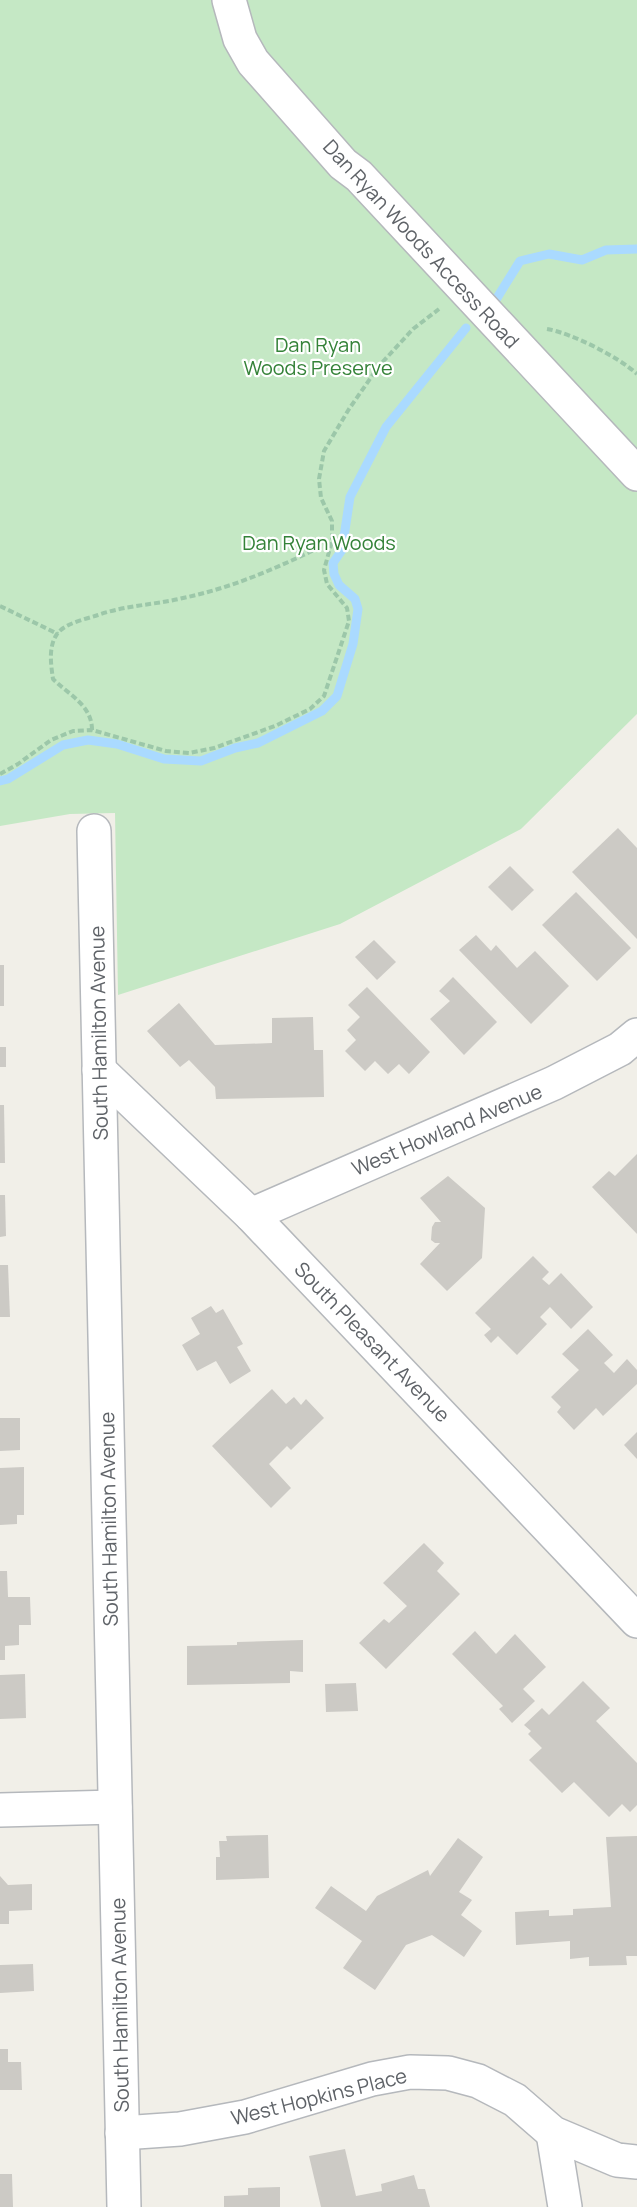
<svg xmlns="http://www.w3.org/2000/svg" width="637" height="2207" viewBox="0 0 637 2207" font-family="Manrope,sans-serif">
<rect width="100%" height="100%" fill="#f1efe8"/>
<path fill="#c5e8c5" d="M0,0h637v714l-116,115 -181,95 -222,71 -3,-182 -45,1 -70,12z"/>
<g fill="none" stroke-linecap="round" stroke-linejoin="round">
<g stroke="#aadaff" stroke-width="9">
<path d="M497,298l23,-37 29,-7 33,6 24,-10 31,-1"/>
<path d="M0,781l8,-2 55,-34 25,-5 29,4 47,15 37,2 34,-13 23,-5 64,-32 15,-15 16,-52 5,-35 -3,-10 -16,-14 -5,-11 -1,-11 9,-13 8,-53 36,-70 80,-99"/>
</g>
</g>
<g fill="#cccac5">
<path d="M618,828l19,20v91l-65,-67z"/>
<path d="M510,866l24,24 -22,21 -24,-24z"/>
<path d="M576,892l55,56 -34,33 -55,-56z"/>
<path d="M476,935l15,16 5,-6 21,23 18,-17 34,35 -38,38 -72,-74z"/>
<path d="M374,940l22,22 -19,18 -22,-23z"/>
<rect x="0" y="965" width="4" height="41"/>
<path d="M453,977l44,45 -33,33 -34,-36 20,-18 -11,-10z"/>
<path d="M367,987l63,65 -21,22 -10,-10 -11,10 -13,-13 -10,10 -20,-20 11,-11 -9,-10 13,-13 -12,-12z"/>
<path d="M179,1003l36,42 57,-2v-25l41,-1 1,33h9l1,47 -108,2 -1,-12 -26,-27 -9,7 -33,-36z"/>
<rect x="0" y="1047" width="6" height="20"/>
<path d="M0,1105h4l1,58h-5z"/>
<path d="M637,1154v80l-45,-47 17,-16 6,5z"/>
<path d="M448,1176l37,32 -3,50 -35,33 -27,-27 20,-21h-5l-4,-3 1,-13 3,-5h6l-21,-24z"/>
<path d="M0,1195h5l1,41 -6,1z"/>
<path d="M533,1256l16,16 -7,7 7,6 12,-12 32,34 -22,22 -21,-22 -10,10 7,7 -30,31 -19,-19 -7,7 -7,-8 7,-6 -16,-16z"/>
<path d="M0,1265h8l2,52h-10z"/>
<path d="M211,1306l5,7 7,-4 20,35 -6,3 14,24 -21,13 -14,-23 -19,10 -15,-26 18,-11 -9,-16z"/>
<path d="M588,1329l25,26 -9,8 10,10 13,-14 10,11v14l-34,32 -7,-8 -22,22 -17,-18 4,-5 -10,-10 28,-27 -17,-16z"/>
<path d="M272,1389l14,15 8,-7 7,8 5,-6 18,19 -33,32 -4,-4 -18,18 22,24 -20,20 -59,-62z"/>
<path d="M0,1418h20v32l-20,1z"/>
<path d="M637,1432v27l-13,-14z"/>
<path d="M24,1467v48h-7v9l-17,1v-57z"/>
<path d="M424,1543l20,20 -7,8 23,23 -74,75 -27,-26 25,-24 5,4 18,-17 -24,-23z"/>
<path d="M0,1571h7l1,26h22l1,28h-12v20l-14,1v14h-5z"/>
<path d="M475,1631l21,23 19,-20 31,33 -23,22 12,12 -23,22 -13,-14 4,-3 -51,-52z"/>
<path d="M303,1640v32l-13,-1v12l-103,2v-39l50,-1v-3z"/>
<path d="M25,1674l1,44 -26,1v-44z"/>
<path d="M583,1681l27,27 -14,13 41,42v42l-7,7 -8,-8 -13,13 -35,-35 -12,11 -33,-33 13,-12 -14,-14 3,-3 -7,-6 18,-17 7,7z"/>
<path d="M356,1683l2,28 -32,1 -1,-28z"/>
<path d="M268,1835l1,43 -53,2v-23h4l-1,-16h8l-1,-5z"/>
<path d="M637,1836v120h-11l1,9 -38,1v-9l-19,2v-18l-54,4 -1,-33 34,-2v6l24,-1v-6l38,-2 -5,-70z"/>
<path d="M458,1838l25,19 -24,35 13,8 -11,15 21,16 -18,26 -32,-22 -26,10 -31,45 -32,-22 19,-27 -47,-33 16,-22 35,25 11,-15 51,-26 2,6z"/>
<path d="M0,1876l8,9 24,-1v26l-23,1v13h-9z"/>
<path d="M33,1964l1,27 -34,2v-28z"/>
<path d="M0,2049h8v13h13l1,28h-22z"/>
<path d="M345,2149l11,47 26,-5 -1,-7 33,-9 4,14h7l5,18h-109l-12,-51z"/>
<path d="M0,2174h12l1,33h-13z"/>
<path d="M280,2187v20h-56v-11l24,-1v-7z"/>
</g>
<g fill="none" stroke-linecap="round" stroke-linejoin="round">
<defs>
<g id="minor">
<path d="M229,0l11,39 13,23 90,102 16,12 278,298"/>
<path d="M94,831l30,1376"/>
<path d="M99,1070l152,145 386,406"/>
<path d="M251,1215l303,-132 66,-34 17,-14"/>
<path d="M0,1810l115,-3"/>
<path d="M122,2133l58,-4 65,-12 127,-38 38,-7 38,1 30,8 37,19 38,33 64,27 20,2"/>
<path d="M553,2133l12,74"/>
</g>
</defs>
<use href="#minor" stroke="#b5b8bc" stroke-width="36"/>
<g stroke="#9cc7a9" stroke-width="4" stroke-dasharray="6 3" stroke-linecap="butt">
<path d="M547,329c24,4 72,28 90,45"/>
<path d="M0,606l58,28"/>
<path d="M92,730c0,-25 -23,-35 -39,-51 -2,-14 -5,-32 4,-45 8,-11 29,-15 41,-19 29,-10 56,-10 85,-17 53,-11 101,-33 149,-57"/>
<path d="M0,774l18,-10 33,-24 22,-9 19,-1 74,21 23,2 25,-5 61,-22 35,-17 14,-13 25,-75 -2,-13 -20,-24 -3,-14 8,-29v-20l-11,-23 -2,-19 5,-28 25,-42 30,-43 34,-37 26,-20"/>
</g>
<use href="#minor" stroke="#fff" stroke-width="33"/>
</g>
<g text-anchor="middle" stroke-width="4.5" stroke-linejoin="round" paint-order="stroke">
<g font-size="20" fill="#5f6368" stroke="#fff">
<text transform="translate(421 244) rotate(47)" y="7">Dan Ryan Woods Access Road</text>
<text transform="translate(99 1033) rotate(-91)" y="7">South Hamilton Avenue</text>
<text transform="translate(447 1130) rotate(-23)" y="7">West Howland Avenue</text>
<text transform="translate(372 1342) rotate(46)" y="7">South Pleasant Avenue</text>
<text transform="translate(109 1519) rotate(-91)" y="7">South Hamilton Avenue</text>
<text transform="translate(120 2005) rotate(-91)" y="7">South Hamilton Avenue</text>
<text transform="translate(319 2097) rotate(-14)" y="7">West Hopkins Place</text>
</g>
<g font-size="20" fill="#348238" stroke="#fff">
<text x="318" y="352">Dan Ryan<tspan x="318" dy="23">Woods Preserve</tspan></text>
<text x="319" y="550">Dan Ryan Woods</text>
</g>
</g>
</svg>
